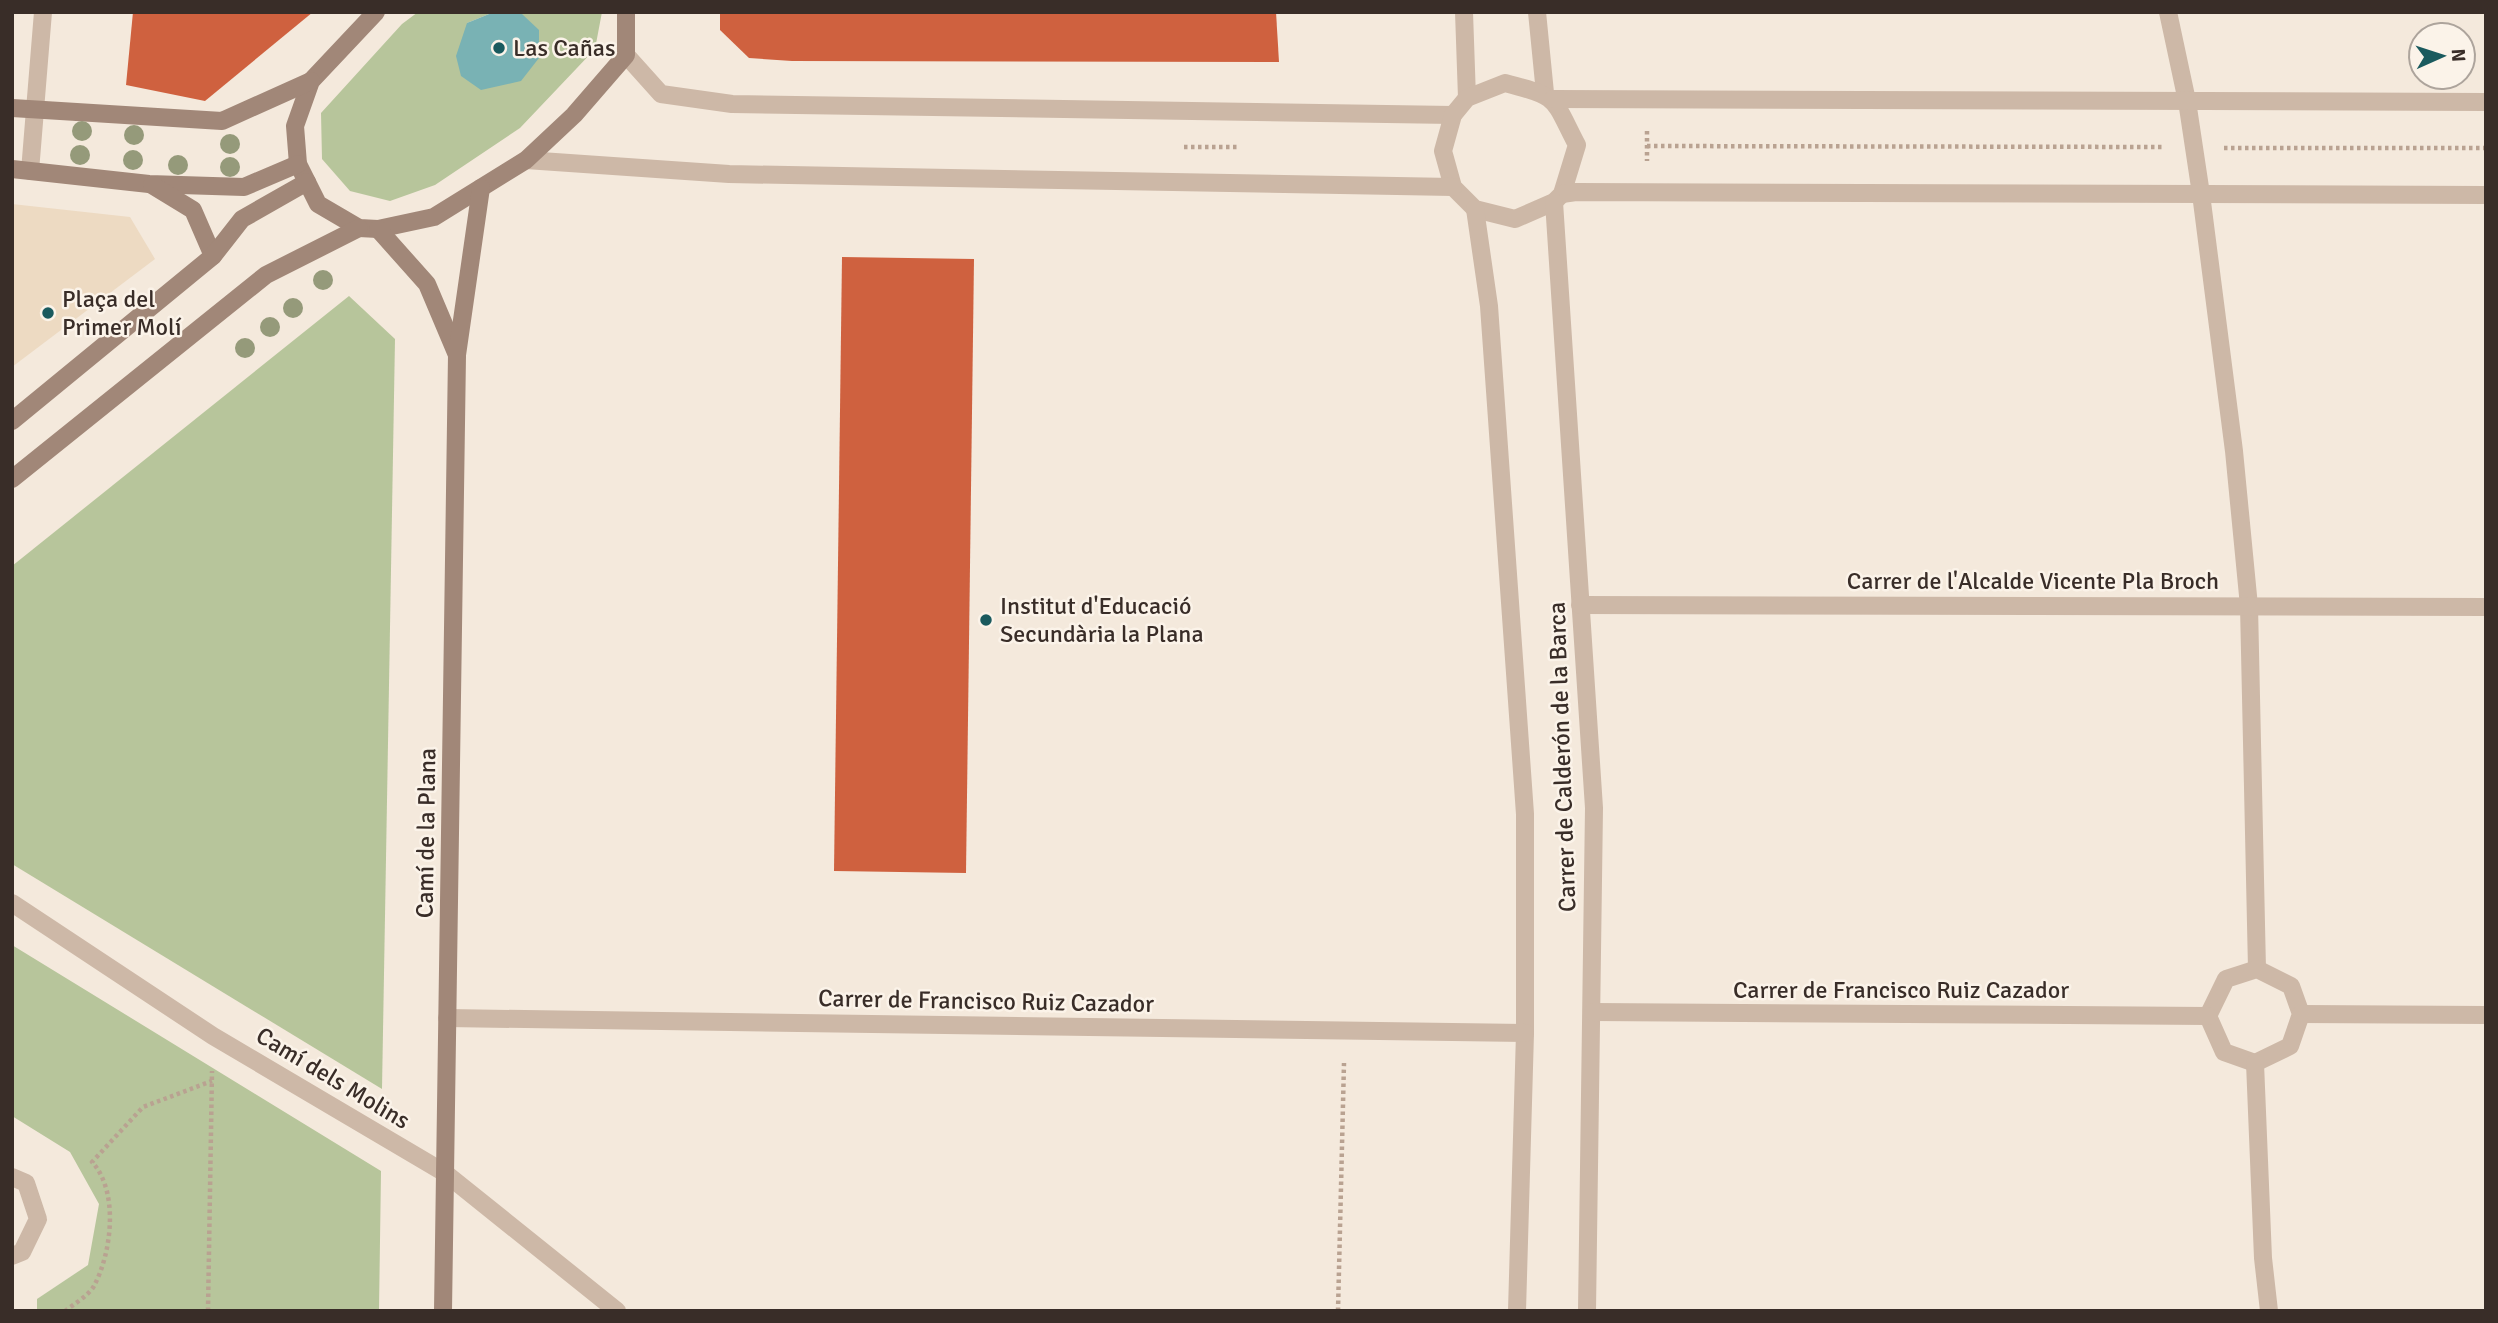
<svg xmlns="http://www.w3.org/2000/svg" width="2498" height="1323" viewBox="0 0 2498 1323" font-family="Signika,sans-serif">
<rect width="100%" height="100%" fill="#f4e9dc"/>
<g fill="#b7c59b">
<path d="M418,12h76l-27,11 55,-9 -23,-2h103l-7,37 -75,79 -85,57 -45,16 -40,-10 -28,-32 -1,-46 81,-89z"/>
<path d="M349,296l46,43 -13,750 -370,-225v-298z"/>
<path d="M12,945l369,226 -2,140h-342v-12l51,-34 11,-61 -29,-52 -58,-36z"/>
</g>
<path fill="#eddac2" d="M12,204l118,13 25,42 -143,108z"/>
<path fill="#79b2b4" d="M494,12l28,2 17,16v28l-18,23 -40,9 -20,-14 -5,-20 11,-33z"/>
<g fill="#cf613f">
<path d="M133,12h180l-108,89 -79,-16z"/>
<path d="M720,12h556l3,50 -487,-1 -43,-3 -29,-28z"/>
<path d="M842,257l132,2 -8,614 -132,-2z"/>
</g>
<g fill="none" stroke-linecap="round" stroke-linejoin="round">
<g stroke="#b9a291" stroke-width="4.5" stroke-dasharray="3.5 3.5" stroke-linecap="butt">
<path d="M1647,131v30"/>
<path d="M1647,146l516,1"/>
<path d="M1184,147h54"/>
<path d="M2224,148h262"/>
<path d="M65,1311c9,-7 23,-15 29,-25 18,-34 25,-95 -2,-124l51,-55 69,-26"/>
<path d="M208,1311l4,-240"/>
<path d="M1338,1311l6,-248"/>
</g>
<g stroke="#cdb8a7" stroke-width="18">
<path d="M1464,12l3,86"/>
<path d="M1537,12l8,81"/>
<path d="M2168,12l19,89 14,93 33,257 15,155 8,363"/>
<path d="M626,55l35,39 71,10 721,11"/>
<path d="M1505,83c55,14 47,14 72,62l-15,49 -8,8 -39,17 -40,-10 -22,-22 -10,-36 10,-36 14,-17z"/>
<path d="M1553,99l933,3"/>
<path d="M526,160l203,14 724,13"/>
<path d="M30,171l13,-159"/>
<path d="M1562,194l14,-2 910,3"/>
<path d="M1554,202l40,606 -7,503"/>
<path d="M1475,209l14,97 36,508v219l-8,278"/>
<path d="M1580,605l906,2"/>
<path d="M12,903l201,133 232,137 172,138"/>
<path d="M2257,969l34,17 10,28 -11,32 -35,17 -31,-11 -16,-36 18,-37z"/>
<path d="M1593,1012l615,4"/>
<path d="M2301,1014l185,1"/>
<path d="M447,1018l1078,15"/>
<path d="M2255,1063l8,195 6,53"/>
<path d="M12,1177l14,6 12,36 -16,33 -10,4"/>
</g>
<g stroke="#a18778" stroke-width="18">
<path d="M376,12l-65,69 -16,45 3,38 20,40 41,24 19,1 56,-12 92,-57 48,-45 52,-60v-43"/>
<path d="M12,108l210,13 89,-40"/>
<path d="M12,169l137,15 95,3 54,-23"/>
<path d="M152,185l41,25 20,46"/>
<path d="M378,229l49,55 30,71"/>
<path d="M12,421l201,-165 29,-37 65,-37"/>
<path d="M12,479l254,-204 93,-47"/>
<path d="M443,1311l14,-956 24,-167"/>
</g>
</g>
<g fill="#959a7a">
<circle cx="82" cy="131" r="10"/>
<circle cx="134" cy="135" r="10"/>
<circle cx="230" cy="144" r="10"/>
<circle cx="80" cy="155" r="10"/>
<circle cx="133" cy="160" r="10"/>
<circle cx="178" cy="165" r="10"/>
<circle cx="230" cy="167" r="10"/>
<circle cx="323" cy="280" r="10"/>
<circle cx="293" cy="308" r="10"/>
<circle cx="270" cy="327" r="10"/>
<circle cx="245" cy="348" r="10"/>
</g>
<g fill="#1a5a5e" stroke="#fbf3e9" stroke-width="2.5">
<circle cx="499" cy="48" r="7"/>
<circle cx="48" cy="313" r="7"/>
<circle cx="986" cy="620" r="7"/>
</g>
<g text-anchor="middle" stroke-width="5" stroke-linejoin="round" paint-order="stroke">
<g font-size="24" fill="#392d28" stroke="#fbf3e9" text-anchor="start">
<text x="513" y="56">Las Cañas</text>
<text x="62" y="307">Plaça del<tspan x="62" dy="28">Primer Molí</tspan></text>
<text x="1000" y="614">Institut d'Educació<tspan x="1000" dy="28">Secundària la Plana</tspan></text>
</g>
<g font-size="24" fill="#392d28" stroke="#fbf3e9">
<text x="2033" y="589">Carrer de l'Alcalde Vicente Pla Broch</text>
<text transform="translate(1562 757) rotate(-92)" y="8">Carrer de Calderón de la Barca</text>
<text transform="translate(426 833) rotate(-89)" y="8">Camí de la Plana</text>
<text x="1901" y="998">Carrer de Francisco Ruiz Cazador</text>
<text transform="translate(986 1001) rotate(1)" y="8">Carrer de Francisco Ruiz Cazador</text>
<text transform="translate(333 1078) rotate(31)" y="8">Camí dels Molins</text>
</g>
</g>
<rect width="2498" height="1323" fill="none" stroke="#392d28" stroke-width="28"/>
<g transform="translate(2442 56) rotate(87)"><circle r="33" fill="#fbf3e9" stroke="#ada49c" stroke-width="2"/>
<path d="M0-5L12 26L0 18L-12 26Z" fill="#1a5a5e"/>
<text y="-10" font-size="19" font-weight="bold" text-anchor="middle" fill="#392d28">N</text>
</g>
</svg>
